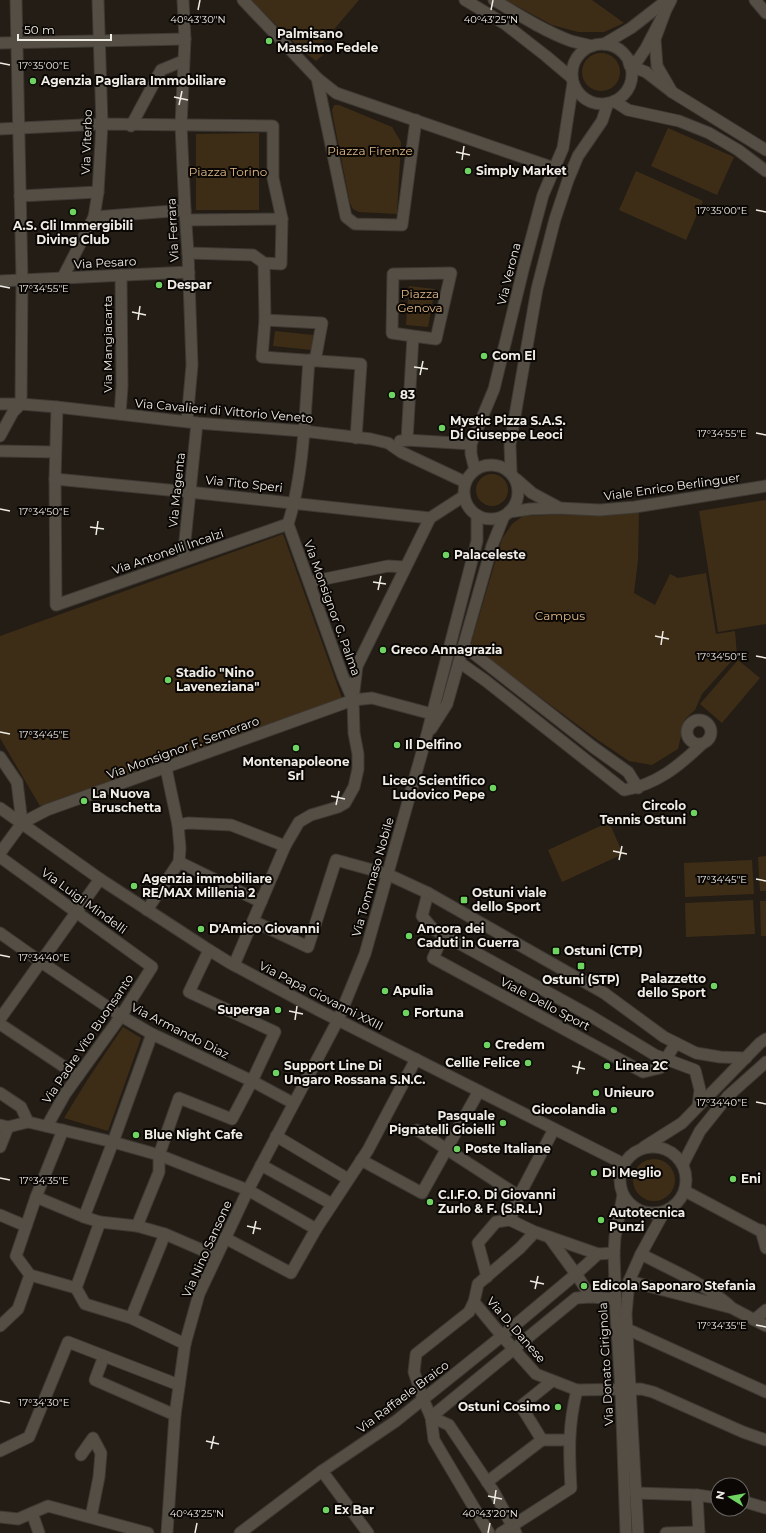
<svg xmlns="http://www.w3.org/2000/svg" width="766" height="1533" viewBox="0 0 766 1533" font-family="Montserrat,sans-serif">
<rect width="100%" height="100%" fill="#231d15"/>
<g fill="#3e2d16">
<path d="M250,0h109l-40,47 5,7 -8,7 -13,-10z"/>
<path d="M506,0h86l32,23 -20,9h-26l-26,-7z"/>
<circle cx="601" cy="72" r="19"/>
<path d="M334,105h5l53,22 9,15 -4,72 -38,-2 -6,-3 -3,-6 -17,-86 -1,-7z"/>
<path d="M668,128l66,29 -17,38 -66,-29z"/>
<path d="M259,133v77h-63v-76z"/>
<path d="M636,171l67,30 -17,39 -67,-30z"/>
<path d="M409,286l26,3 -7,38 -22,-2z"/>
<path d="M275,331l38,4 -1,15 -39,-4z"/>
<circle cx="492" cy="490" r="16"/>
<path d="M766,500v124l-48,8 -19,-121z"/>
<path d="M639,511l-1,49 -4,33 21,12 15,-31 8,4 28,-5 10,61 19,-3 2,24 -35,39 -7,16 -10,9 -7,30 -26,16 -23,-4 -34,-23 -114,-85 -10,-10 31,-104 10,-15 11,-8z"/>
<path d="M283,534l59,164 -302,108 -40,-68v-102z"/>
<path d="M738,660l22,18 -38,45 -22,-19z"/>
<path d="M609,822l14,32 -61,28 -14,-32z"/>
<path d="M766,856v35h-6l-2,-34z"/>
<path d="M752,860l2,34 -69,3 -1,-34z"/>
<path d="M753,900l2,34 -69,3 -1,-34z"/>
<path d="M760,901h6v35h-5z"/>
<path d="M123,1027l18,11 -33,93 -44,-13 24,-39z"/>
<circle cx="654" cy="1180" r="21"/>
</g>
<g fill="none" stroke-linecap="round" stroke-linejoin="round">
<defs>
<g id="minor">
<path d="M183,0l2,39 -4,86 4,85 3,43 4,112 -5,56"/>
<path d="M243,0l74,78 19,15 218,75"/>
<path d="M755,0l11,13"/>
<path d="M665,12l-10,27 2,27 15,26"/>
<path d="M0,43l185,-4"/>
<path d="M604,44l27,-16 36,-28"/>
<path d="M629,63l9,-3 8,-12 25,-48"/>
<path d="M317,78l29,139 9,7 47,1 14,-105"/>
<path d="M131,126l30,-56 22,-9"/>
<path d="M0,129l102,-5 171,2v52l9,41 -1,45 -17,-1 -11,-8 -65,-2"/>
<path d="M20,196l78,-4"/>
<path d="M94,217l91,-7"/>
<path d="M186,220l96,-1"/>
<path d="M264,263l1,57 -3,37 99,7 -5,74"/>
<path d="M63,277l31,-60 4,-25 4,-68 -4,-124"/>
<path d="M0,281l189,-9"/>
<path d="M265,320l57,3 -7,38"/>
<path d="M0,404h21l36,3 140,16 106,8 68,8 17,4 13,9 64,30"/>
<path d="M57,407l-2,72 1,126 232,-81"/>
<path d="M120,414l2,-28 -1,-111"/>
<path d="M407,440l6,-104 -21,-3 1,-59 58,-1 -15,66 -23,-3"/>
<path d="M400,441l7,-1 64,4"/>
<path d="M0,451l55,1"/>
<path d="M55,479l134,13 241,26"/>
<path d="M288,524c16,-50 17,-112 21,-164"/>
<path d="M183,560l14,-137"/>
<path d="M310,582l78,-16 17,1"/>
<path d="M464,646l129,101 35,25 10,16"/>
<path d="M459,662l27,19 138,109c32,-5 55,-24 78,-46"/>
<path d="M353,699l4,-33 73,-148 34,-22"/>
<circle cx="699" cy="732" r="12"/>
<path d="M0,757l17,25 5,41"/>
<path d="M178,825l10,-2 43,2 54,21"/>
<path d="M0,853l22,-30 25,-13 306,-110 19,-2 60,16"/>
<path d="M0,857l152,110 -31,49 -56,78 -18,32"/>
<path d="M179,862l82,40"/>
<path d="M428,893l-6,23 11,13 156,86 66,40 40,15 5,20 -2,16"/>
<path d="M147,910l32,-48 1,-14 -2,-23 -12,-57"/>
<path d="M253,921l55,26 28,-87 51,14 41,19 176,100 60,44 32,16 24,4 26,1"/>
<path d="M0,933l41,29 80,54 31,18 100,47 41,22"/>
<path d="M444,934l-11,24 210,114 17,-4 16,-25"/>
<path d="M234,965l51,-119 14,-24 12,-7 27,-8 7,-4 9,-16 4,-18v-15l-4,-21 -1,-33 -10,-23 -55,-153"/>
<path d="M0,1019l100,-140"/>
<path d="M0,1024l78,52"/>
<path d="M0,1093l21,14 7,15 85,20 46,13 89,35 68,39"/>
<path d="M0,1125l8,2 20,-5"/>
<path d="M417,1130l102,66"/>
<path d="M276,1136l72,43"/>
<path d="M0,1147l8,-20"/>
<path d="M361,1160l61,33 57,-102"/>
<path d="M261,1165l71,39"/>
<path d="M36,1197l48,20 16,5 37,4 28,8 51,22"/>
<path d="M0,1215l26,11"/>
<path d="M84,1217l29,-75 39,-108"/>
<path d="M510,1220l9,-24 35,-67"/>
<path d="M510,1220l25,12 63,22"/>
<path d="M137,1226l22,-54v-17l20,-57 53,21 20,-38 23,-49 -86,-40 20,-42"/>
<path d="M761,1230l5,18"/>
<path d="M225,1238l66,35 25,-44 52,-79 48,-91"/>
<path d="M614,1253l-16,1 -22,20 15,23 25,2"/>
<path d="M641,1254c30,16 63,29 89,52"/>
<path d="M30,1275l46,13 9,16 46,14 54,26"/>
<path d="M487,1277l-9,-34 18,-21 14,-2"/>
<path d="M629,1281l103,27 34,18"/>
<path d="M76,1288l24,-66"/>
<path d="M474,1302l28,34 34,38 41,16 64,-1 12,3 90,40 23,8"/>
<path d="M131,1318l34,-84"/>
<path d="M754,1320l12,-10"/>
<path d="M0,1326l18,-17 12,-34 -14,-19 20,-59 27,-67"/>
<path d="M627,1329l139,63"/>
<path d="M104,1356l-9,24 80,35"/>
<path d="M431,1417l145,-119 15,-1"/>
<path d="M431,1417l18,8 45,67 22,41"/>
<path d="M542,1440l-21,-34 31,-25"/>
<path d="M0,1451l29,-14 39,-95 111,43"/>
<path d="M81,1455l12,-17 8,15 -2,24 -8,40"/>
<path d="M322,1471l46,62"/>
<path d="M487,1482l55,-42h26"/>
<path d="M636,1493l61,2 21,3"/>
<path d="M697,1495l2,38"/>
<path d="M742,1501l24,7"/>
<path d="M32,1513l7,20"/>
<path d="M0,1517l18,2 30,-13 100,27"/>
<path d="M240,1533l82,-62 74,-50 106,-85 74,-62 -27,-37"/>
<path d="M489,1533l-55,-93 -3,-23 -8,-18 -9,-27 2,-18 53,-42 5,-10 4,-18 42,-36 15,-16"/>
<path d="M501,1533l70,-45c-2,-35 -3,-63 6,-98"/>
<path d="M666,1533l33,-1"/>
</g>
<g id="tertiary">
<path d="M0,436l13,-24 8,-8 1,-124 -6,-280"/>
<circle cx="491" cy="492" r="27"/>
<path d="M475,470l-4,-16v-10l23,-55 30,-123 19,-71 20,-47 10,-65"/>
<path d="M511,472l-1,-27 8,-47 19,-109 18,-70 13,-39 10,-24 24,-35 6,-18"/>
<path d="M516,479l16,14 26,14"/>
<path d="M509,512l21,-3 29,-1 41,2 35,-3 131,-21"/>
<path d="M431,729l16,-25 45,-158 12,-30"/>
<path d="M0,808l100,71 109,71 21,13 88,47 306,154"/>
<path d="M167,1533l8,-118 10,-71 14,-50 49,-104 90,-170 27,-66 61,-216 51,-197v-26"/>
</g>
<g id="secondary">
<path d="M465,0l40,24 41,32 26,22"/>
<path d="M494,0c25,15 50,31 77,41 7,2 14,3 21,5"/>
<circle cx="602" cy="74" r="30"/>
<path d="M630,66l16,6 26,20 94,58"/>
<path d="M614,101l14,9 51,11 30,12 29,17 28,21"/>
<circle cx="653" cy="1180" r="33"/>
<path d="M644,1147l38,-24 78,-80 6,-4"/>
<path d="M683,1164l17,-33 28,-35 38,-34"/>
<path d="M685,1191l81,43"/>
<path d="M623,1195l-8,42 -1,16 2,61 5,76 5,143"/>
<path d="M638,1533l-12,-219 3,-33 12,-27 23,-42"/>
</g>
</defs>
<use href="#minor" stroke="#3e3934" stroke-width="13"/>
<use href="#tertiary" stroke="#3e3934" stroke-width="13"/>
<use href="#secondary" stroke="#3e3934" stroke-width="13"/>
<use href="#minor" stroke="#554e45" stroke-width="11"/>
<use href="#tertiary" stroke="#554e45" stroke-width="11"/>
<use href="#secondary" stroke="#554e45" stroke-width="11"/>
</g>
<path fill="none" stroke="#f0ece6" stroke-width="1.5" d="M198,10l2,-10M491,10l2,-10M0,63l10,2M174,97l14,3M179,105l3,-14M456,152l14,3M462,160l2,-14M756,210l10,2M0,286l10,2M132,312l14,3M138,320l2,-14M414,367l14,2M420,375l3,-14M756,433l10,2M0,509l10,2M90,527l14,2M96,535l2,-14M373,582l13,2M378,590l3,-14M655,636l14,3M661,645l2,-14M756,656l10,2M0,732l10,2M331,796l14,3M336,805l3,-14M613,851l14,3M619,860l3,-14M756,879l10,2M0,955l10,2M289,1011l14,3M295,1020l2,-14M572,1066l13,3M577,1074l3,-13M756,1102l10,2M0,1178l10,2M247,1226l14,3M253,1234l3,-13M530,1281l14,3M535,1289l3,-13M756,1325l10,2M0,1401l10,2M206,1441l13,3M211,1449l3,-13M488,1496l14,3M494,1504l2,-14M195,1533l2,-10M488,1533l2,-10"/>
<g fill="#6ed361" stroke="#0a0705" stroke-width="1.5">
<circle cx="269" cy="41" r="4"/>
<circle cx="33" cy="81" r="4"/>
<circle cx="468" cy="171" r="4"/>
<circle cx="73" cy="212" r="4"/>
<circle cx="159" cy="285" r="4"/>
<circle cx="484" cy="356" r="4"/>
<circle cx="392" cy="395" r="4"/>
<circle cx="442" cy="428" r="4"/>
<circle cx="446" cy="555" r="4"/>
<circle cx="383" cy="650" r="4"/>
<circle cx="168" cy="680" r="4"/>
<circle cx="397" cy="745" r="4"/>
<circle cx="296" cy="748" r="4"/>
<circle cx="493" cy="788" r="4"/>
<circle cx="84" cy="801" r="4"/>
<circle cx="694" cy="813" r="4"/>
<circle cx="134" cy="886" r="4"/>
<rect x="460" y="896" width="8" height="8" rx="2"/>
<circle cx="201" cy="929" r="4"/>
<circle cx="409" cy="936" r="4"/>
<rect x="552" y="947" width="8" height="8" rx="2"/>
<rect x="577" y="962" width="8" height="8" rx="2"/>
<circle cx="714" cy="986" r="4"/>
<circle cx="385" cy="991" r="4"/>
<circle cx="278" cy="1010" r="4"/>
<circle cx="406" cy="1013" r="4"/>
<circle cx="487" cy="1045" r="4"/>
<circle cx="528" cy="1063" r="4"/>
<circle cx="607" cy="1066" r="4"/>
<circle cx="276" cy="1073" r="4"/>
<circle cx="596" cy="1093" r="4"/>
<circle cx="614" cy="1110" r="4"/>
<circle cx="503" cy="1123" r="4"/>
<circle cx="136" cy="1135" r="4"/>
<circle cx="457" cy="1149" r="4"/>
<circle cx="594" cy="1173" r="4"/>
<circle cx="733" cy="1179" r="4"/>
<circle cx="430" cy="1202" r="4"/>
<circle cx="601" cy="1220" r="4"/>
<circle cx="584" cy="1286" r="4"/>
<circle cx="558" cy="1407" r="4"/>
<circle cx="326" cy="1510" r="4"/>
</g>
<g text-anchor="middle" stroke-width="4" stroke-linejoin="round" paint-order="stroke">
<g font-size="12" font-weight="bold" fill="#f0ece6" stroke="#0a0705" text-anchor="start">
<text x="277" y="38">Palmisano<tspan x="277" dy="14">Massimo Fedele</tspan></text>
<text x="41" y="85">Agenzia Pagliara Immobiliare</text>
<text x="476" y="175">Simply Market</text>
<text x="73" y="230" text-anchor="middle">A.S. Gli Immergibili<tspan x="73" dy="14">Diving Club</tspan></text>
<text x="167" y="289">Despar</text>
<text x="492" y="360">Com El</text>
<text x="400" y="399">83</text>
<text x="450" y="425">Mystic Pizza S.A.S.<tspan x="450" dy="14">Di Giuseppe Leoci</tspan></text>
<text x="454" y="559">Palaceleste</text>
<text x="391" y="654">Greco Annagrazia</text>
<text x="176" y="677">Stadio "Nino<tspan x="176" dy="14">Laveneziana"</tspan></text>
<text x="405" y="749">Il Delfino</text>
<text x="296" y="766" text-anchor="middle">Montenapoleone<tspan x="296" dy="14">Srl</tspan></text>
<text x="485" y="785" text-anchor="end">Liceo Scientifico<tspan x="485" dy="14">Ludovico Pepe</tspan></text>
<text x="92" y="798">La Nuova<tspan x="92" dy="14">Bruschetta</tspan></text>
<text x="686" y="810" text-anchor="end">Circolo<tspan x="686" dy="14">Tennis Ostuni</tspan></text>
<text x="142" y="883">Agenzia immobiliare<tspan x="142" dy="14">RE/MAX Millenia 2</tspan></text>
<text x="472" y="897">Ostuni viale<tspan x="472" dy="14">dello Sport</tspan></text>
<text x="209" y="933">D'Amico Giovanni</text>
<text x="417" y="933">Ancora dei<tspan x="417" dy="14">Caduti in Guerra</tspan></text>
<text x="564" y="955">Ostuni (CTP)</text>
<text x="706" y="983" text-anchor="end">Palazzetto<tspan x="706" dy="14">dello Sport</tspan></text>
<text x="581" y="984" text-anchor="middle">Ostuni (STP)</text>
<text x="393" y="995">Apulia</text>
<text x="270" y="1014" text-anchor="end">Superga</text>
<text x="414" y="1017">Fortuna</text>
<text x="495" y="1049">Credem</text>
<text x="520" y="1067" text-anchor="end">Cellie Felice</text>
<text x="284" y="1070">Support Line Di<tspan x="284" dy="14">Ungaro Rossana S.N.C.</tspan></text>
<text x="615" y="1070">Linea 2C</text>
<text x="604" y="1097">Unieuro</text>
<text x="606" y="1114" text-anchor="end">Giocolandia</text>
<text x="495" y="1120" text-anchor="end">Pasquale<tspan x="495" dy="14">Pignatelli Gioielli</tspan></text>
<text x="144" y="1139">Blue Night Cafe</text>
<text x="465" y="1153">Poste Italiane</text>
<text x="602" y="1177">Di Meglio</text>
<text x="741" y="1183">Eni</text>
<text x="438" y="1199">C.I.F.O. Di Giovanni<tspan x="438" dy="14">Zurlo &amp; F. (S.R.L.)</tspan></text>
<text x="609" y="1217">Autotecnica<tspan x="609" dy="14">Punzi</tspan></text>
<text x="592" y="1290">Edicola Saponaro Stefania</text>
<text x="550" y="1411" text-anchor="end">Ostuni Cosimo</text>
<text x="334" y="1514">Ex Bar</text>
</g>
<g font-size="12" fill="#f0ece6" stroke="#0a0705">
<text transform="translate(87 142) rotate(-88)" y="4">Via Viterbo</text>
<text transform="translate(173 230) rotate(-93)" y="4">Via Ferrara</text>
<text transform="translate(105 263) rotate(-3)" y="4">Via Pesaro</text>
<text transform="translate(509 274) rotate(-76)" y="4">Via Verona</text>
<text transform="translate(108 344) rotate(-90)" y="4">Via Mangiacarta</text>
<text transform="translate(224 411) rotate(5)" y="4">Via Cavalieri di Vittorio Veneto</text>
<text transform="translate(244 484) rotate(6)" y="4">Via Tito Speri</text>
<text transform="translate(672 487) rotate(-8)" y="4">Viale Enrico Berlinguer</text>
<text transform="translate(177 490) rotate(-84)" y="4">Via Magenta</text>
<text transform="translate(168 552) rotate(-19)" y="4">Via Antonelli Incalzi</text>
<text transform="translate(332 608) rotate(70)" y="4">Via Monsignor G. Palma</text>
<text transform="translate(183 748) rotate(-20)" y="4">Via Monsignor F. Semeraro</text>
<text transform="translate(373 877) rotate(-74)" y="4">Via Tommaso Nobile</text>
<text transform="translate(84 901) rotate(36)" y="4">Via Luigi Mindelli</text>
<text transform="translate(321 996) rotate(27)" y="4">Via Papa Giovanni XXIII</text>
<text transform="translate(545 1004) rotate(28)" y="4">Viale Dello Sport</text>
<text transform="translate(180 1031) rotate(27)" y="4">Via Armando Diaz</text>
<text transform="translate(88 1039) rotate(-56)" y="4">Via Padre Vito Buonsanto</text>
<text transform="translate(207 1249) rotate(-66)" y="4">Via Nino Sansone</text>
<text transform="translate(516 1330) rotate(49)" y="4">Via D. Danese</text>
<text transform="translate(606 1364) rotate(-93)" y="4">Via Donato Cirignola</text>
<text transform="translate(403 1397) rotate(-37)" y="4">Via Raffaele Braico</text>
</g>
<g font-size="12" fill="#e0b986" stroke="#0a0705">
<text x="370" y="155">Piazza Firenze</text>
<text x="228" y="176">Piazza Torino</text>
<text x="420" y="298">Piazza<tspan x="420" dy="14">Genova</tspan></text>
<text x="560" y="620">Campus</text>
</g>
</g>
<g font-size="10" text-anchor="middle" fill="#f0ece6" stroke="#0a0705" stroke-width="4" stroke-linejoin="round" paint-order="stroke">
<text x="198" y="23">40°43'30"N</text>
<text x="491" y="23">40°43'25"N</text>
<text x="44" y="69">17°35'00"E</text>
<text x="722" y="214">17°35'00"E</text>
<text x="44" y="292">17°34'55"E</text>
<text x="722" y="437">17°34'55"E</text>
<text x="44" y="515">17°34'50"E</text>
<text x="722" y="660">17°34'50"E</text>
<text x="44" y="738">17°34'45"E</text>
<text x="722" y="883">17°34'45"E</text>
<text x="44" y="961">17°34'40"E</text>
<text x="722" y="1106">17°34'40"E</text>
<text x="44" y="1184">17°34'35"E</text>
<text x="722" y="1329">17°34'35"E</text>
<text x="44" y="1406">17°34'30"E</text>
<text x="197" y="1517">40°43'25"N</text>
<text x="490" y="1517">40°43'20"N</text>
</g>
<g transform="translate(730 1497) rotate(281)"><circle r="19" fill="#0a0705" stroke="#66635f"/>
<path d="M0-3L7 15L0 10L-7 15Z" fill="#6ed361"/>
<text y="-6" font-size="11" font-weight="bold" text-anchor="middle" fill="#f0ece6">N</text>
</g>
<path d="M18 34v6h93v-6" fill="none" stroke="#f0ece6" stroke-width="2"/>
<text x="24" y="34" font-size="12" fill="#f0ece6" stroke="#0a0705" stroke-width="3" paint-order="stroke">50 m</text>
</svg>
